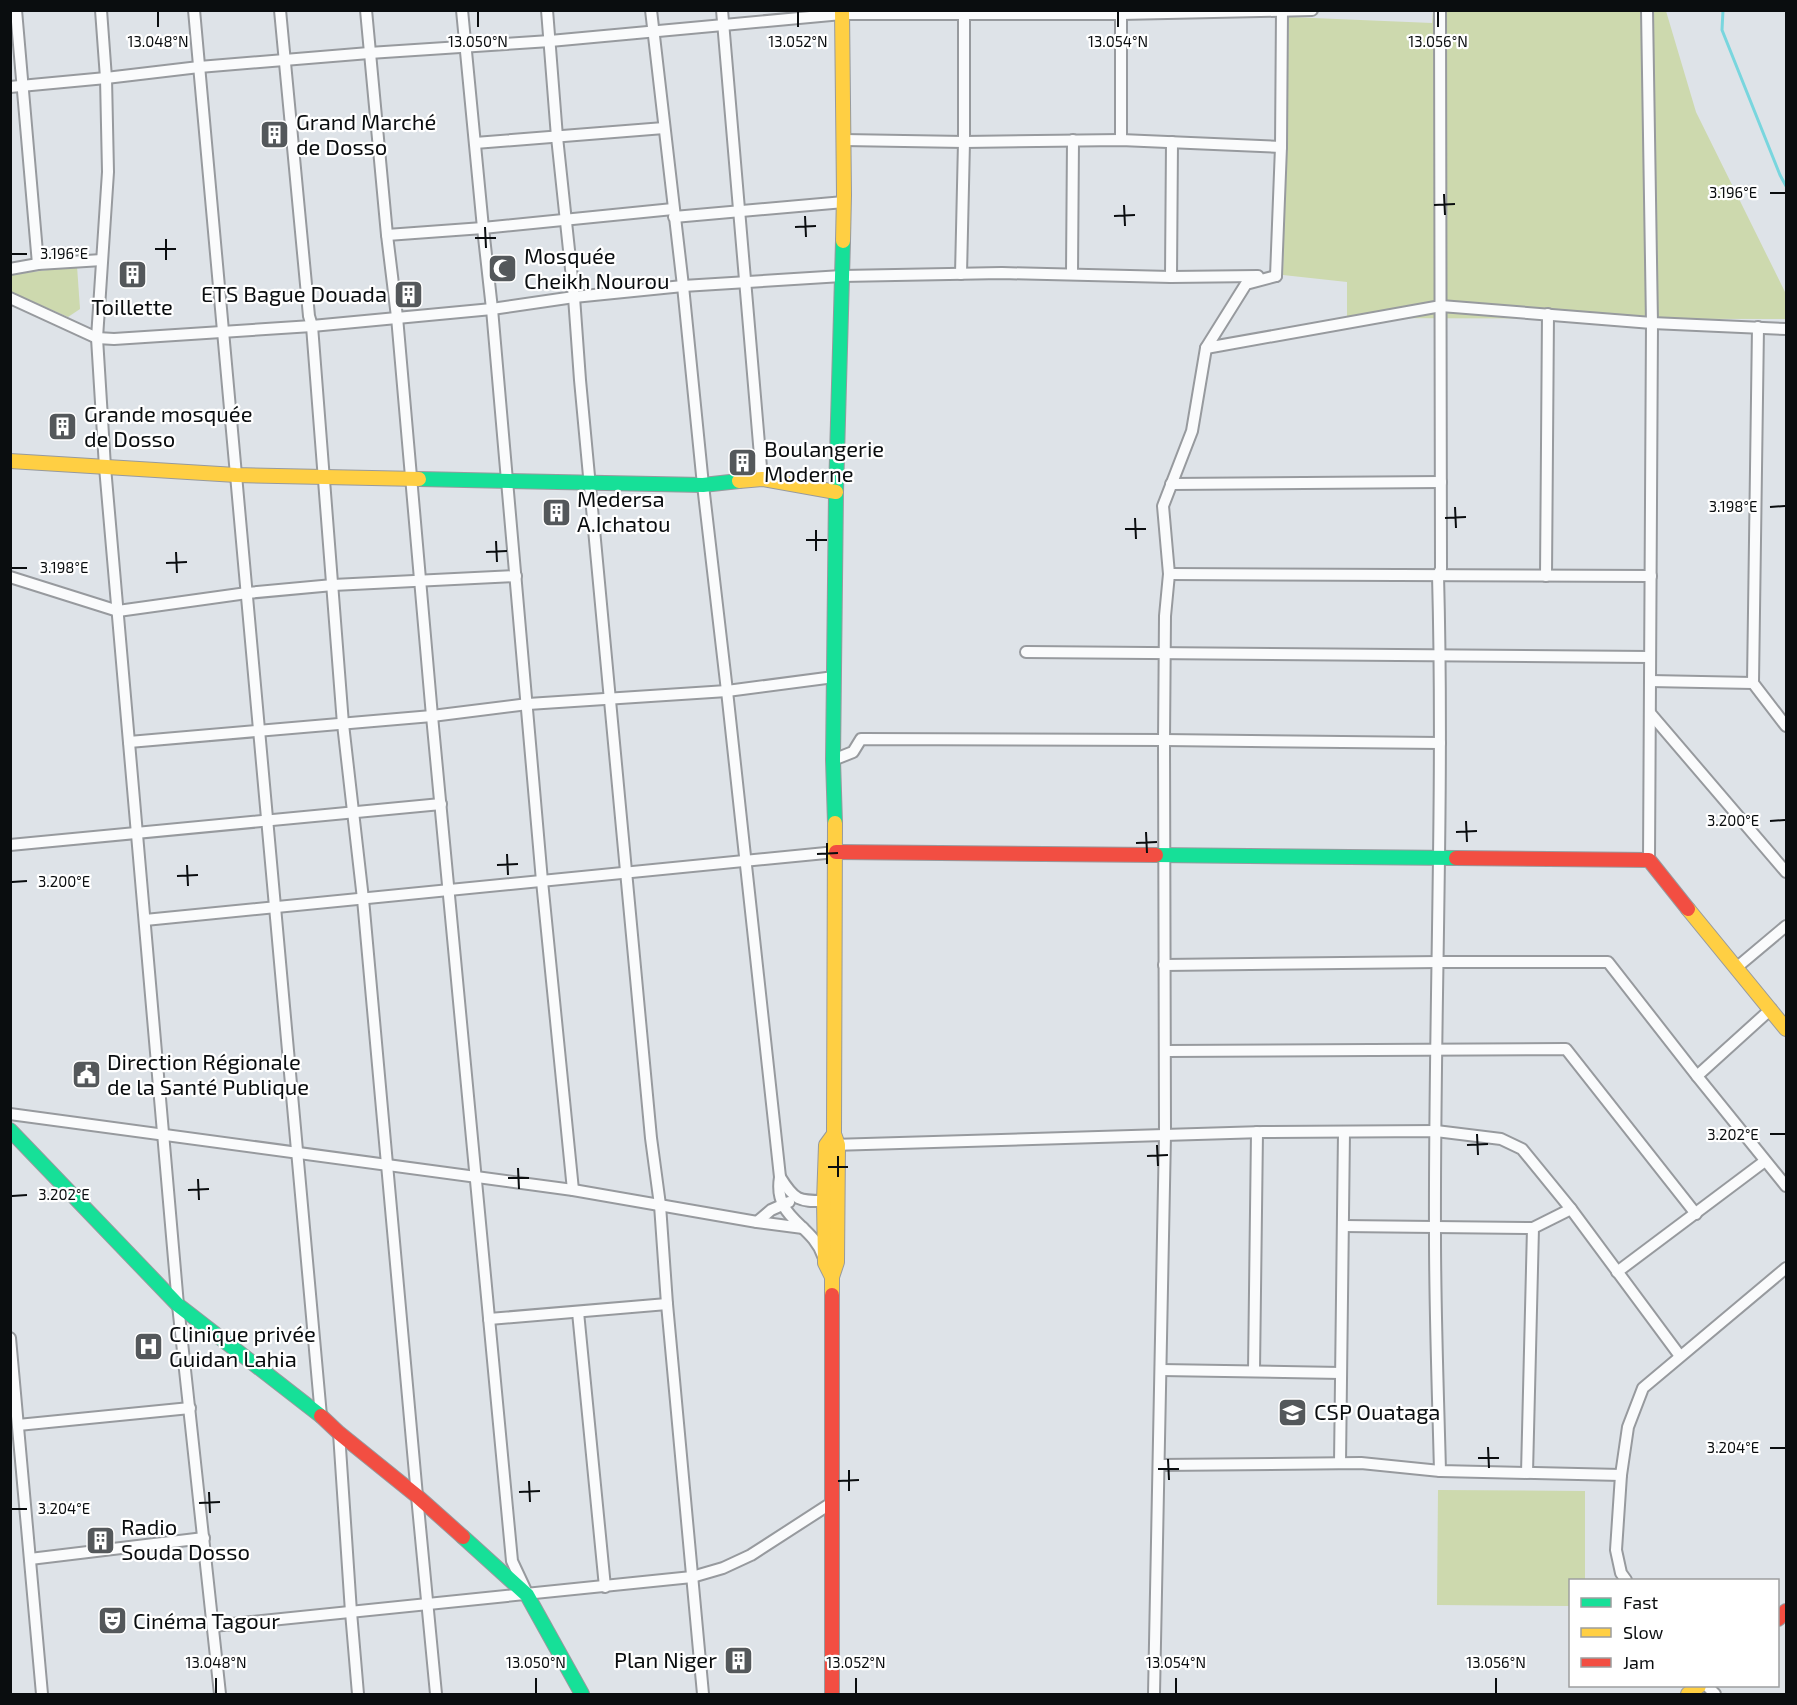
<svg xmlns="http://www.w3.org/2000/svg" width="1797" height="1705" viewBox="0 0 1797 1705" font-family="'Exo 2',sans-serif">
<rect width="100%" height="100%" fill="#dee3e8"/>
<g fill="#cdd9ae">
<path d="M1433,11h233l30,101 90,182v25l-439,-1v-36l-64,-7 6,-258 143,6z"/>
<path d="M77,266l3,43 -12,8 -57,-25 -1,-17z"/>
<path d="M1438,1490l147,1v89h-15v26l-133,-1z"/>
</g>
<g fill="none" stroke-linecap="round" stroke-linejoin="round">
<path stroke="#79d6de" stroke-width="3" d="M1723,10l-1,20 58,145 6,11"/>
<defs>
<g id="street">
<path d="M16,10l22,254"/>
<path d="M101,10l5,68 2,94 -11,166 8,129 73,838 42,389"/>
<path d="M194,10l127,1406"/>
<path d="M280,10l29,306 3,10 31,398 20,175 54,597 19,198"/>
<path d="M366,10l21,225 10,82 35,399 80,845 15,32"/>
<path d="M462,10l21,218 9,81 50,572 31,309"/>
<path d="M547,10l10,127 17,160 6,83 71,758 9,67 7,99 36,390"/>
<path d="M651,10l32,276 20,199 24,206 53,486c-7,43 32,46 43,79"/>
<path d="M722,10l40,469"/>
<path d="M1121,10v130"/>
<path d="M1647,10l5,313 -3,537"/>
<path d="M10,87l96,-9 93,-11 170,-14 181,-12 292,-27h279l191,-4"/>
<path d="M844,140l120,2 157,-2 160,7"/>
<path d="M475,143l189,-15"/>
<path d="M674,217l170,-15"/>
<path d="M387,235l96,-7 190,-19"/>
<path d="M10,269l28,-5 64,-4"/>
<path d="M961,274l3,-132v-132"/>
<path d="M1072,274l1,-134"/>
<path d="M1276,276l5,-129 1,-137"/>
<path d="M1171,277l1,-135"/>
<path d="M10,298l87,40 17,1 198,-13 180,-17 82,-12 109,-11 159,-10 160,-3 169,4 87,-1"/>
<path d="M1758,327l-5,356 33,43"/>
<path d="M1206,348l235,-42 211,17 134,6"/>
<path d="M1171,484l270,-2"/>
<path d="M1169,574l482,2"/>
<path d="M1546,576l2,-262"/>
<path d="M10,577l108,34 129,-18 86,-8 183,-9"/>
<path d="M1026,652l624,5"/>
<path d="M1650,681l103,2"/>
<path d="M1650,713l136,159"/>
<path d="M129,742l303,-26 96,-12 199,-13 107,-14"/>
<path d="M833,760l20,-8 8,-13 303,1 276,3"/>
<path d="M10,845l431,-41"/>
<path d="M145,920l691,-68"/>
<path d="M1164,965l275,-3h169l89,114 89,110"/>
<path d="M1736,968l50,-42"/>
<path d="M1165,1051l401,-2 130,165"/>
<path d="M1697,1076l74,-67"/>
<path d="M10,1114l563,76 184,32 46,6"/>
<path d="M832,1145l431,-13 173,-1 65,8 21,10 49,60 109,147"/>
<path d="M780,1177c16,26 20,24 49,24"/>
<path d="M757,1222l14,-12 18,-8"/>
<path d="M1343,1226l190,2"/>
<path d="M1617,1272l148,-111"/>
<path d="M578,1312l27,275"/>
<path d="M489,1319l178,-15"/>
<path d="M10,1338l32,356"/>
<path d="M1161,1370l180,3"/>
<path d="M1254,1371l3,-239"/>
<path d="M18,1425l172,-17"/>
<path d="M339,1433l12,179 7,82"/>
<path d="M1340,1463l4,-331"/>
<path d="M1159,1465l202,-2 79,8 181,4"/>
<path d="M1440,1471c-2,-78 -5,-157 -5,-235 -1,-220 9,-440 3,-661l3,-6 -1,-559"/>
<path d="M1527,1473l6,-245 38,-19"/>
<path d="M30,1559l174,-21"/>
<path d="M1626,1580l-5,-7 -5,-23 5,-75 7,-48 15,-39 143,-120"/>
<path d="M213,1626l479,-49 31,-9 28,-13 82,-53"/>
<path d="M1707,1686l8,8"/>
<path d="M1154,1694l11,-559 -1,-395 1,-124 4,-42 -6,-68 29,-75 14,-83 40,-64 30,-8"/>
</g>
<g id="fast">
<path d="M419,479l284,6 36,-4"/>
<path d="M835,823l-2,-63 3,-268 7,-251"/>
<path d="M1156,855l300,3"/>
<path d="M10,1130l168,175 143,111"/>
<path d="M463,1537l64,58 55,99"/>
</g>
<g id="slow">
<path d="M842,10l2,185 -1,46"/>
<path d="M10,461l226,14 183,4"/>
<path d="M739,481l23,-2 74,13"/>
<path d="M1688,909l98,120"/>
<path d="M832,1277l-7,-14 -1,-62 2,-56 8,-11"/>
<path d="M832,1295v-18l5,-15 1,-117 -4,-11 1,-311"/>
<path d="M1688,1694l11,-8"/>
</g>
<g id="jam">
<path d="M836,852l320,3"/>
<path d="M1456,858l193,2 39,49"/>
<path d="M321,1416l18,17 78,63 46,41"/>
<path d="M1778,1619l8,-8"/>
<path d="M832,1694v-399"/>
</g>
</defs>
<use href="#street" stroke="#979a9e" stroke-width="14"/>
<use href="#fast" stroke="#979a9e" stroke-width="16"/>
<use href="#slow" stroke="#979a9e" stroke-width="16"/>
<use href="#jam" stroke="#979a9e" stroke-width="16"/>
<use href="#street" stroke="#fafbfc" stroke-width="10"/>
<use href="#fast" stroke="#16e098" stroke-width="14"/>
<use href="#slow" stroke="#ffcf43" stroke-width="14"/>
<use href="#jam" stroke="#f24e42" stroke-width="14"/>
</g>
<path fill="none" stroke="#0a0d0f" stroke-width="2" d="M158,12v15M478,12v15M798,12v15M1118,12v15M1438,12v15M1770,193h15M1444,194l1,21M1124,205l1,21M1434,205l21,-1M805,216l1,21M1114,216l21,-1M485,227l1,21M795,227l21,-1M475,238h21M166,239v21M155,249h21M12,254h15M1455,507l1,21M1770,507l15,-1M1135,518l1,21M1445,518l21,-1M1125,529h21M816,530v21M806,540h21M496,541l1,21M176,552l1,21M486,552l21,-1M166,563l21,-1M12,568h15M1466,821l1,21M1770,821l15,-1M1146,832l1,21M1456,832l21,-1M827,843v21M1136,843l21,-1M507,854l1,21M817,854l21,-1M187,865l1,21M497,865l21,-1M177,876l21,-1M12,882l15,-1M1477,1134l1,21M1770,1134h15M1157,1145l1,21M1467,1145l21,-1M838,1156v21M1147,1156l21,-1M828,1167h20M518,1168l1,21M508,1178h21M198,1179l1,21M188,1190l21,-1M12,1196l15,-1M1488,1447l1,21M1770,1448h15M1478,1458h21M1168,1459l1,21M1158,1469h21M849,1470v21M529,1481l1,21M838,1481l21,-1M209,1492l1,21M519,1492l21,-1M199,1503l21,-1M12,1509h15M216,1678v15M536,1678v15M856,1678v15M1176,1678v15M1496,1678v15"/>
<defs>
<symbol id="building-square" viewBox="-11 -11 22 22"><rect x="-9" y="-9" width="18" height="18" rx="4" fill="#54585b" stroke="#fff"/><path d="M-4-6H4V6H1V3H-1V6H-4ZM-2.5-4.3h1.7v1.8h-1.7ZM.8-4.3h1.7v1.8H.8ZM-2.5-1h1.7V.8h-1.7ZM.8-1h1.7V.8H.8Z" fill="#fff"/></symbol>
<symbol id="mosque-square" viewBox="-11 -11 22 22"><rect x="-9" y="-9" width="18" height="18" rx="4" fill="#54585b" stroke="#fff"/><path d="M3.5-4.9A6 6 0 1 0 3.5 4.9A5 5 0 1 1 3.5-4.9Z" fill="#fff"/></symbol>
<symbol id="civic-square" viewBox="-11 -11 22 22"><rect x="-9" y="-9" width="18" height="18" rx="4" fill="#54585b" stroke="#fff"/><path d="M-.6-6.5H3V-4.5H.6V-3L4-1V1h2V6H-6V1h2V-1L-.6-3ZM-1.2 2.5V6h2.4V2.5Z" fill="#fff"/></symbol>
<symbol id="hospital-square" viewBox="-11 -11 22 22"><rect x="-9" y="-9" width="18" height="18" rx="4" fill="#54585b" stroke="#fff"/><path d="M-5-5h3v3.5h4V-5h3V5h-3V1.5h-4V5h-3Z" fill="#fff"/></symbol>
<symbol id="school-square" viewBox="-11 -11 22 22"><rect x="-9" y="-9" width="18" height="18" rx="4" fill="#54585b" stroke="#fff"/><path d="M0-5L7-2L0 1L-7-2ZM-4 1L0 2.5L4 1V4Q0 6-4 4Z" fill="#fff"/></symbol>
<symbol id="theatre-square" viewBox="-11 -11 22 22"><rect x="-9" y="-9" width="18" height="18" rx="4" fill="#54585b" stroke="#fff"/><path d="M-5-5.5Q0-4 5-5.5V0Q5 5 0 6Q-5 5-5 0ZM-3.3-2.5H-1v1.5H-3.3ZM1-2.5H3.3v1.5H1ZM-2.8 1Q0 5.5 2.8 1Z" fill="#fff"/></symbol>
</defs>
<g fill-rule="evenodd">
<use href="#building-square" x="258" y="118" width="33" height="33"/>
<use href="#mosque-square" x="486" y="252" width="33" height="33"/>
<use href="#building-square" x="116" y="258" width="33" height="33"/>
<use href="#building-square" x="392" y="278" width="33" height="33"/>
<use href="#building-square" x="46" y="410" width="33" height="33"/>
<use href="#building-square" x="726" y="446" width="33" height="33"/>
<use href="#building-square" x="540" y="496" width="33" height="33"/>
<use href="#civic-square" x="70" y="1058" width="33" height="33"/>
<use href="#hospital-square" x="132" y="1330" width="33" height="33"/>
<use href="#school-square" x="1276" y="1396" width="33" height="33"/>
<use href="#building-square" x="84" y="1524" width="33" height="33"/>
<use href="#theatre-square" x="96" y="1604" width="33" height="33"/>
<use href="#building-square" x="722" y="1644" width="33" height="33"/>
</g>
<g text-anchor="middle" stroke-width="4.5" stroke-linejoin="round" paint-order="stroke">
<g font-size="22" fill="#0a0d0f" stroke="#fff" text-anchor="start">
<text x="296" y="130">Grand Marché<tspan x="296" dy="25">de Dosso</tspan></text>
<text x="524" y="264">Mosquée<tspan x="524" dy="25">Cheikh Nourou</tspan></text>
<text x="387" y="302" text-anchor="end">ETS Bague Douada</text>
<text x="132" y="315" text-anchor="middle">Toillette</text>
<text x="84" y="422">Grande mosquée<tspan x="84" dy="25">de Dosso</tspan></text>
<text x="764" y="457">Boulangerie<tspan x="764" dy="25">Moderne</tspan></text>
<text x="577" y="507">Medersa<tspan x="577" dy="25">A.Ichatou</tspan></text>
<text x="107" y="1070">Direction Régionale<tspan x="107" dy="25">de la Santé Publique</tspan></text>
<text x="169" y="1342">Clinique privée<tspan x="169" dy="25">Guidan Lahia</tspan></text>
<text x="1314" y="1420">CSP Ouataga</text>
<text x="121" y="1535">Radio<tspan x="121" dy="25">Souda Dosso</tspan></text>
<text x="133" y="1629">Cinéma Tagour</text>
<text x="717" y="1668" text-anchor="end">Plan Niger</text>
</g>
</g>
<g font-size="15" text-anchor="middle" fill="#0a0d0f" stroke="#fff" stroke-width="4.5" stroke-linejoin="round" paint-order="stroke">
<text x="158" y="47">13.048°N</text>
<text x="478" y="47">13.050°N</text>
<text x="798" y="47">13.052°N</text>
<text x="1118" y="47">13.054°N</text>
<text x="1438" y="47">13.056°N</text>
<text x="1733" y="198">3.196°E</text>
<text x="64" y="259">3.196°E</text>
<text x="1733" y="512">3.198°E</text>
<text x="64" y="573">3.198°E</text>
<text x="1733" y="826">3.200°E</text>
<text x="64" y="887">3.200°E</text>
<text x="1733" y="1140">3.202°E</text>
<text x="64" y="1200">3.202°E</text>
<text x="1733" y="1453">3.204°E</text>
<text x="64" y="1514">3.204°E</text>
<text x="216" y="1668">13.048°N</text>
<text x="536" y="1668">13.050°N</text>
<text x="856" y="1668">13.052°N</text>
<text x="1176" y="1668">13.054°N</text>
<text x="1496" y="1668">13.056°N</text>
</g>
<rect width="1797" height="1705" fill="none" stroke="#0a0d0f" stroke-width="24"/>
<rect x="1569" y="1579" width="210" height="108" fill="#ffffff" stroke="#9d9e9f" stroke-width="1.5"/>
<rect x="1581" y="1598" width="30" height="9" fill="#16e098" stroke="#9d9e9f" stroke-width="1.5"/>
<text x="1623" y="1609" font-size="18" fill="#0a0d0f">Fast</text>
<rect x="1581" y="1628" width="30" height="9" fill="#ffcf43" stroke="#9d9e9f" stroke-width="1.5"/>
<text x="1623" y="1639" font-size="18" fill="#0a0d0f">Slow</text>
<rect x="1581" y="1658" width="30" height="9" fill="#f24e42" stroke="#9d9e9f" stroke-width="1.5"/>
<text x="1623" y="1669" font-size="18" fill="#0a0d0f">Jam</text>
</svg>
